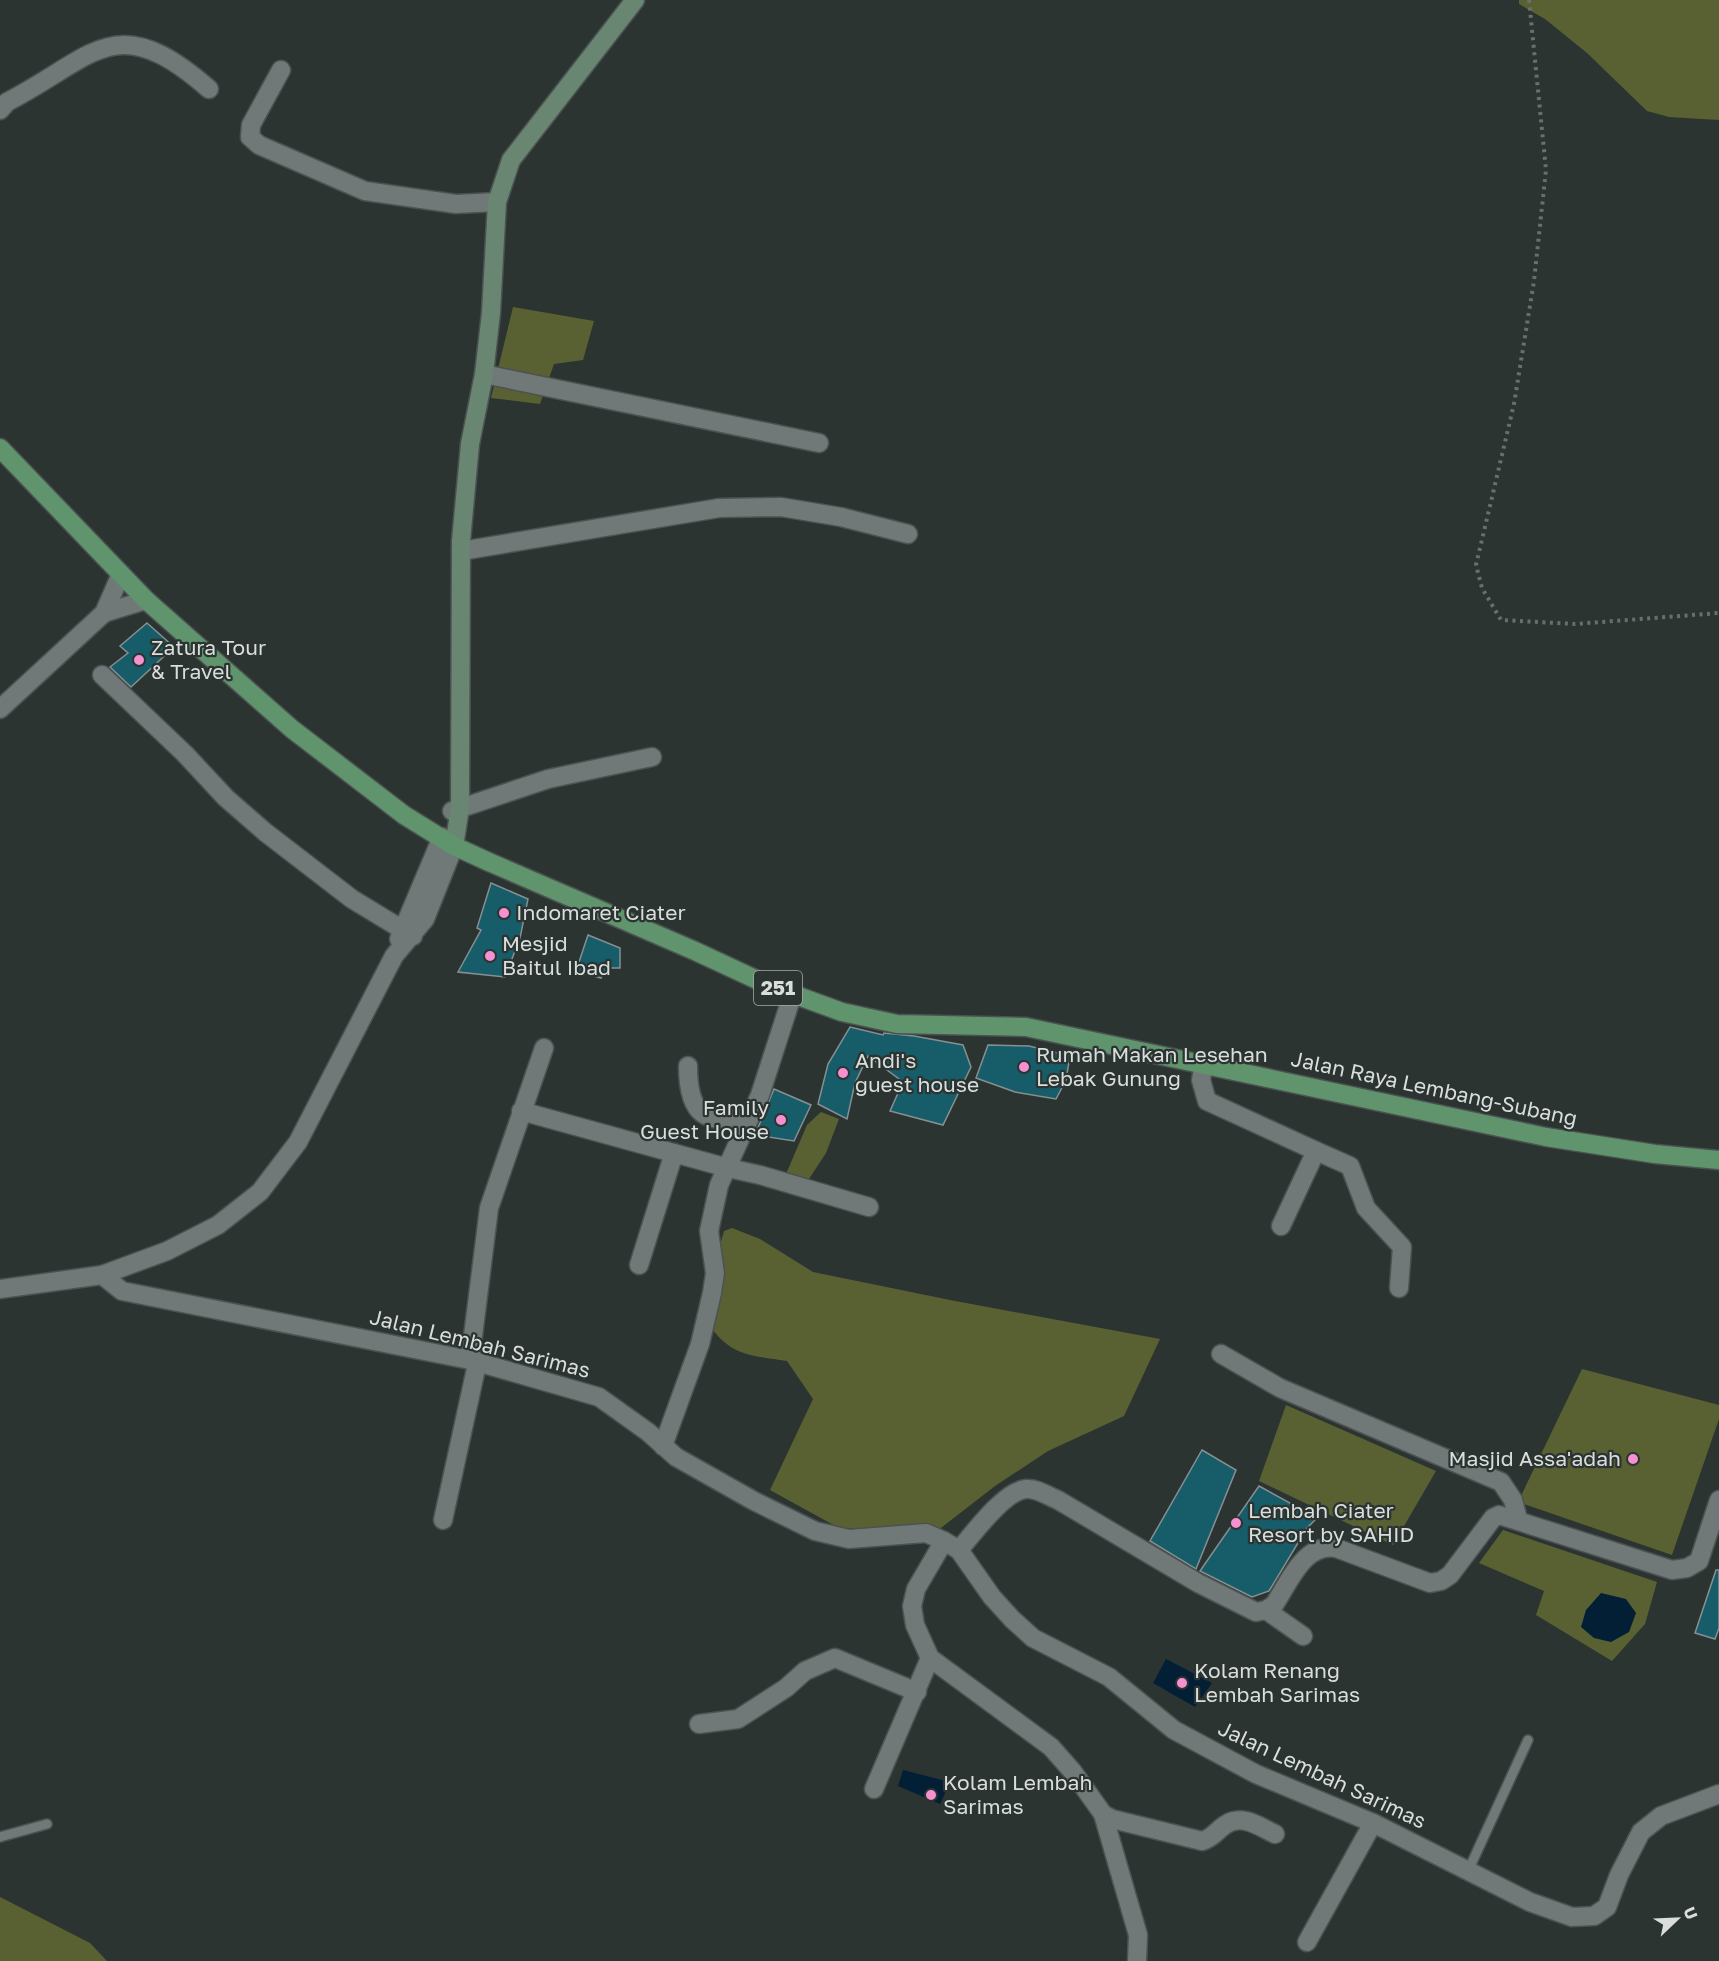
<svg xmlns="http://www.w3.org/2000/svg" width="1719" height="1961" viewBox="0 0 1719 1961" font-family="'Golos Text',sans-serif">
<rect width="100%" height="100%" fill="#2c3432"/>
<g fill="#596133">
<path d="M1519,0h200v120l-50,-3 -22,-6 -60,-58 -42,-34 -26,-15z"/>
<path d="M513,307l81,14 -11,39 -29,4 -14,40 -49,-6z"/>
<path d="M821,1112l18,7 -13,34 -21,32 -19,-11 21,-49z"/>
<path d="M732,1228l28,11 53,33 137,28 210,39 -36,77 -76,35 -53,35 -58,45 -98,-3 -69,-38 43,-91 -26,-38c-47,-7 -58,-6 -86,-47l23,-83z"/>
<path d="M1582,1369l137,36v14l-47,136 -154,-53z"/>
<path d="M1286,1405l150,66 -43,74 -134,-64z"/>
<path d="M1503,1530l154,52 -12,42 -33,37 -76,-46 8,-24 -65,-28z"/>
<path d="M0,1897l90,46 17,18h-107z"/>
</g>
<g fill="#021f35">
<path d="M1601,1593l25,6 10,14 -7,19 -18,10 -17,-4 -13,-11 5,-17z"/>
<path d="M1166,1659l46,24 -17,24 -42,-24z"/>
<path d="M903,1770l47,12 -10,22 -42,-18z"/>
</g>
<g fill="#165c69" stroke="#869092" stroke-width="1.5">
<path d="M147,623l27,24 -43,40 -21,-20 18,-14 -8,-7z"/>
<path d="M491,883l37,16 -8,39 -15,39 -47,-5 23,-42 -4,-2z"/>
<path d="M588,935l32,13v20h-13l-6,10 -25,-7z"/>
<path d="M850,1027l33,8 1,-2 30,3 49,9 8,22 -28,58 -53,-14 13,-29 -35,-26 -13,27 -8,36 -29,-15 10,-40z"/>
<path d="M988,1045l41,1 41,10 -4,24 -10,19 -41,-7 -39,-14z"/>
<path d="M774,1089l37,16 -17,36 -39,-6z"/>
<path d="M1202,1450l34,20 -40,99 -46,-28z"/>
<path d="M1259,1486l58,32 -10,10 -38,63 -17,6 -52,-26z"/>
<path d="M1716,1570h3v58l-4,11 -20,-6z"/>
</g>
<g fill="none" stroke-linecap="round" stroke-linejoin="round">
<defs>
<g id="lane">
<path d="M0,1837l47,-13"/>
<path d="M1469,1869l59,-129"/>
</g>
<g id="street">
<path d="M281,70l-30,55 -1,12 9,8 106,46 91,13 41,-2"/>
<path d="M0,110l7,-8c89,-46 108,-95 202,-13"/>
<path d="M484,374l335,69"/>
<path d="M461,551l258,-43 62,-1 60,10 67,17"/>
<path d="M104,613l42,-13"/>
<path d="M102,675l83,79 41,44 39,34 87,67 61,37"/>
<path d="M0,709l104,-96 17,-39"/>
<path d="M452,811l96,-32 104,-22"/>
<path d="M399,939l43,-102"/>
<path d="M1204,1063l-3,17 6,21 109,50 -35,75"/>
<path d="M688,1066c0,49 17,60 63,50"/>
<path d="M521,1111l207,57 32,7 109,32"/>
<path d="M1316,1151l34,15 16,42 36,39 -3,41"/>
<path d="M639,1265l35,-112"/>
<path d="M102,1275l20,16 348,69 129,37 49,35 28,25 78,44 61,30 34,8 77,-6 18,8 15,9 33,47 20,22 21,19 76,39 65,53 82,44 117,49 157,79 42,15 22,-1 13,-9 12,-32 22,-43 20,-16 58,-22"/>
<path d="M0,1289l102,-14 65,-24 51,-26 42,-33 38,-50 96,-186 31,-37 29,-73"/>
<path d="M1221,1354l59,34 221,94 12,18 5,19"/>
<path d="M470,1360l19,-152 55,-160"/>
<path d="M663,1446l37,-102 12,-51 3,-20 -6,-42 10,-46 41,-90 33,-102"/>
<path d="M443,1520l34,-156"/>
<path d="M944,1541l-28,48 -4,17 3,19 15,33 121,89 22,25 30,42 9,5 90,22c11,-3 14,-10 23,-16 17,-12 35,2 50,9"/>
<path d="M959,1550c14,-16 45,-59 67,-61 11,-1 22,7 32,11l140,83 58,29 10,-2 8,-5c16,-24 30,-62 62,-57l94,35 11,-2 9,-6 43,-57 6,-3 173,55 15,-2 12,-7 20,-61"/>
<path d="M1266,1610l37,26"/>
<path d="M699,1724l39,-5 48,-31 19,-17 30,-13 82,34"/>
<path d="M874,1789l56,-131"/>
<path d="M1103,1814l35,121 -1,26"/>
<path d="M1307,1942l66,-119"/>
</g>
<path id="secondary" d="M454,846l6,-38 1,-267 9,-97 14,-70 7,-61 6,-111 14,-42 124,-160"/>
<path id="primary" d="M0,448l146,152 146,129 112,86 50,31 35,16 206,89 73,34 74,27 55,12 129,3 520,110 109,17 64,6"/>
</defs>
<use href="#lane" stroke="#4b5251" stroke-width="12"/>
<use href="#street" stroke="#4b5251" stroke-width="21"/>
<use href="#secondary" stroke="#4b5251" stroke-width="21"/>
<use href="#primary" stroke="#4b5251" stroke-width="21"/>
<path stroke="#686f6d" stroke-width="4" stroke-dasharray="3 4.5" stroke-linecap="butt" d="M1529,0l17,170 -12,111 -20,123 -38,161 6,23 19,32 74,4 144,-11"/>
<use href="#lane" stroke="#707977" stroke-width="9"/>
<use href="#street" stroke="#707977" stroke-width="18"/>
<use href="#secondary" stroke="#688672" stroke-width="18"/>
<use href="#primary" stroke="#5f946d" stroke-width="18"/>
</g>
<g fill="#f590d1" stroke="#2c3432" stroke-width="2">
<circle cx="139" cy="660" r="6"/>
<circle cx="504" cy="913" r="6"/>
<circle cx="490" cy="956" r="6"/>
<circle cx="1024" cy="1067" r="6"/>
<circle cx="843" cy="1073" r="6"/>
<circle cx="781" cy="1120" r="6"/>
<circle cx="1633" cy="1459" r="6"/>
<circle cx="1236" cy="1523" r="6"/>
<circle cx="1182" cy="1683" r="6"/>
<circle cx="931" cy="1795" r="6"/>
</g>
<g text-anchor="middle" stroke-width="4.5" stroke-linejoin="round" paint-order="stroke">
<rect fill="#2c3432" stroke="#a5abaa" stroke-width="1.5" x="754" y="971" width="48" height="34" rx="4.5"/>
<g font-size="20" font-weight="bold" fill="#d9dedd">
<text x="778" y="995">251</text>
</g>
<g font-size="21" fill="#d9dedd" stroke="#2c3432" text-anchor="start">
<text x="151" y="655">Zatura Tour<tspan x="151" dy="24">&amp; Travel</tspan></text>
<text x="516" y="920">Indomaret Ciater</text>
<text x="502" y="951">Mesjid<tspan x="502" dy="24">Baitul Ibad</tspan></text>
<text x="1036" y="1062">Rumah Makan Lesehan<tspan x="1036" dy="24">Lebak Gunung</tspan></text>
<text x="855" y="1068">Andi's<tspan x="855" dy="24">guest house</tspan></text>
<text x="769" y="1115" text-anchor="end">Family<tspan x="769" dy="24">Guest House</tspan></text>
<text x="1621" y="1466" text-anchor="end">Masjid Assa'adah</text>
<text x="1248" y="1518">Lembah Ciater<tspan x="1248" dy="24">Resort by SAHID</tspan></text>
<text x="1194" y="1678">Kolam Renang<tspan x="1194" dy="24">Lembah Sarimas</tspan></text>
<text x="943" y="1790">Kolam Lembah<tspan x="943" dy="24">Sarimas</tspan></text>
</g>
<g font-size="21" fill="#d9dedd" stroke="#2c3432">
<text transform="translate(1434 1089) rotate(12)" y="7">Jalan Raya Lembang-Subang</text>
<text transform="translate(480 1344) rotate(14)" y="7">Jalan Lembah Sarimas</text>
<text transform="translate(1322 1775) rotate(25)" y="7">Jalan Lembah Sarimas</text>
</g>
</g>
<g transform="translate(1677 1919) rotate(67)" stroke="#2c3432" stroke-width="4.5" paint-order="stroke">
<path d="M0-4.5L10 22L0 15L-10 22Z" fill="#d9dedd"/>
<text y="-9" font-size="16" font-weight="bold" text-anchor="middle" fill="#d9dedd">U</text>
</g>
</svg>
